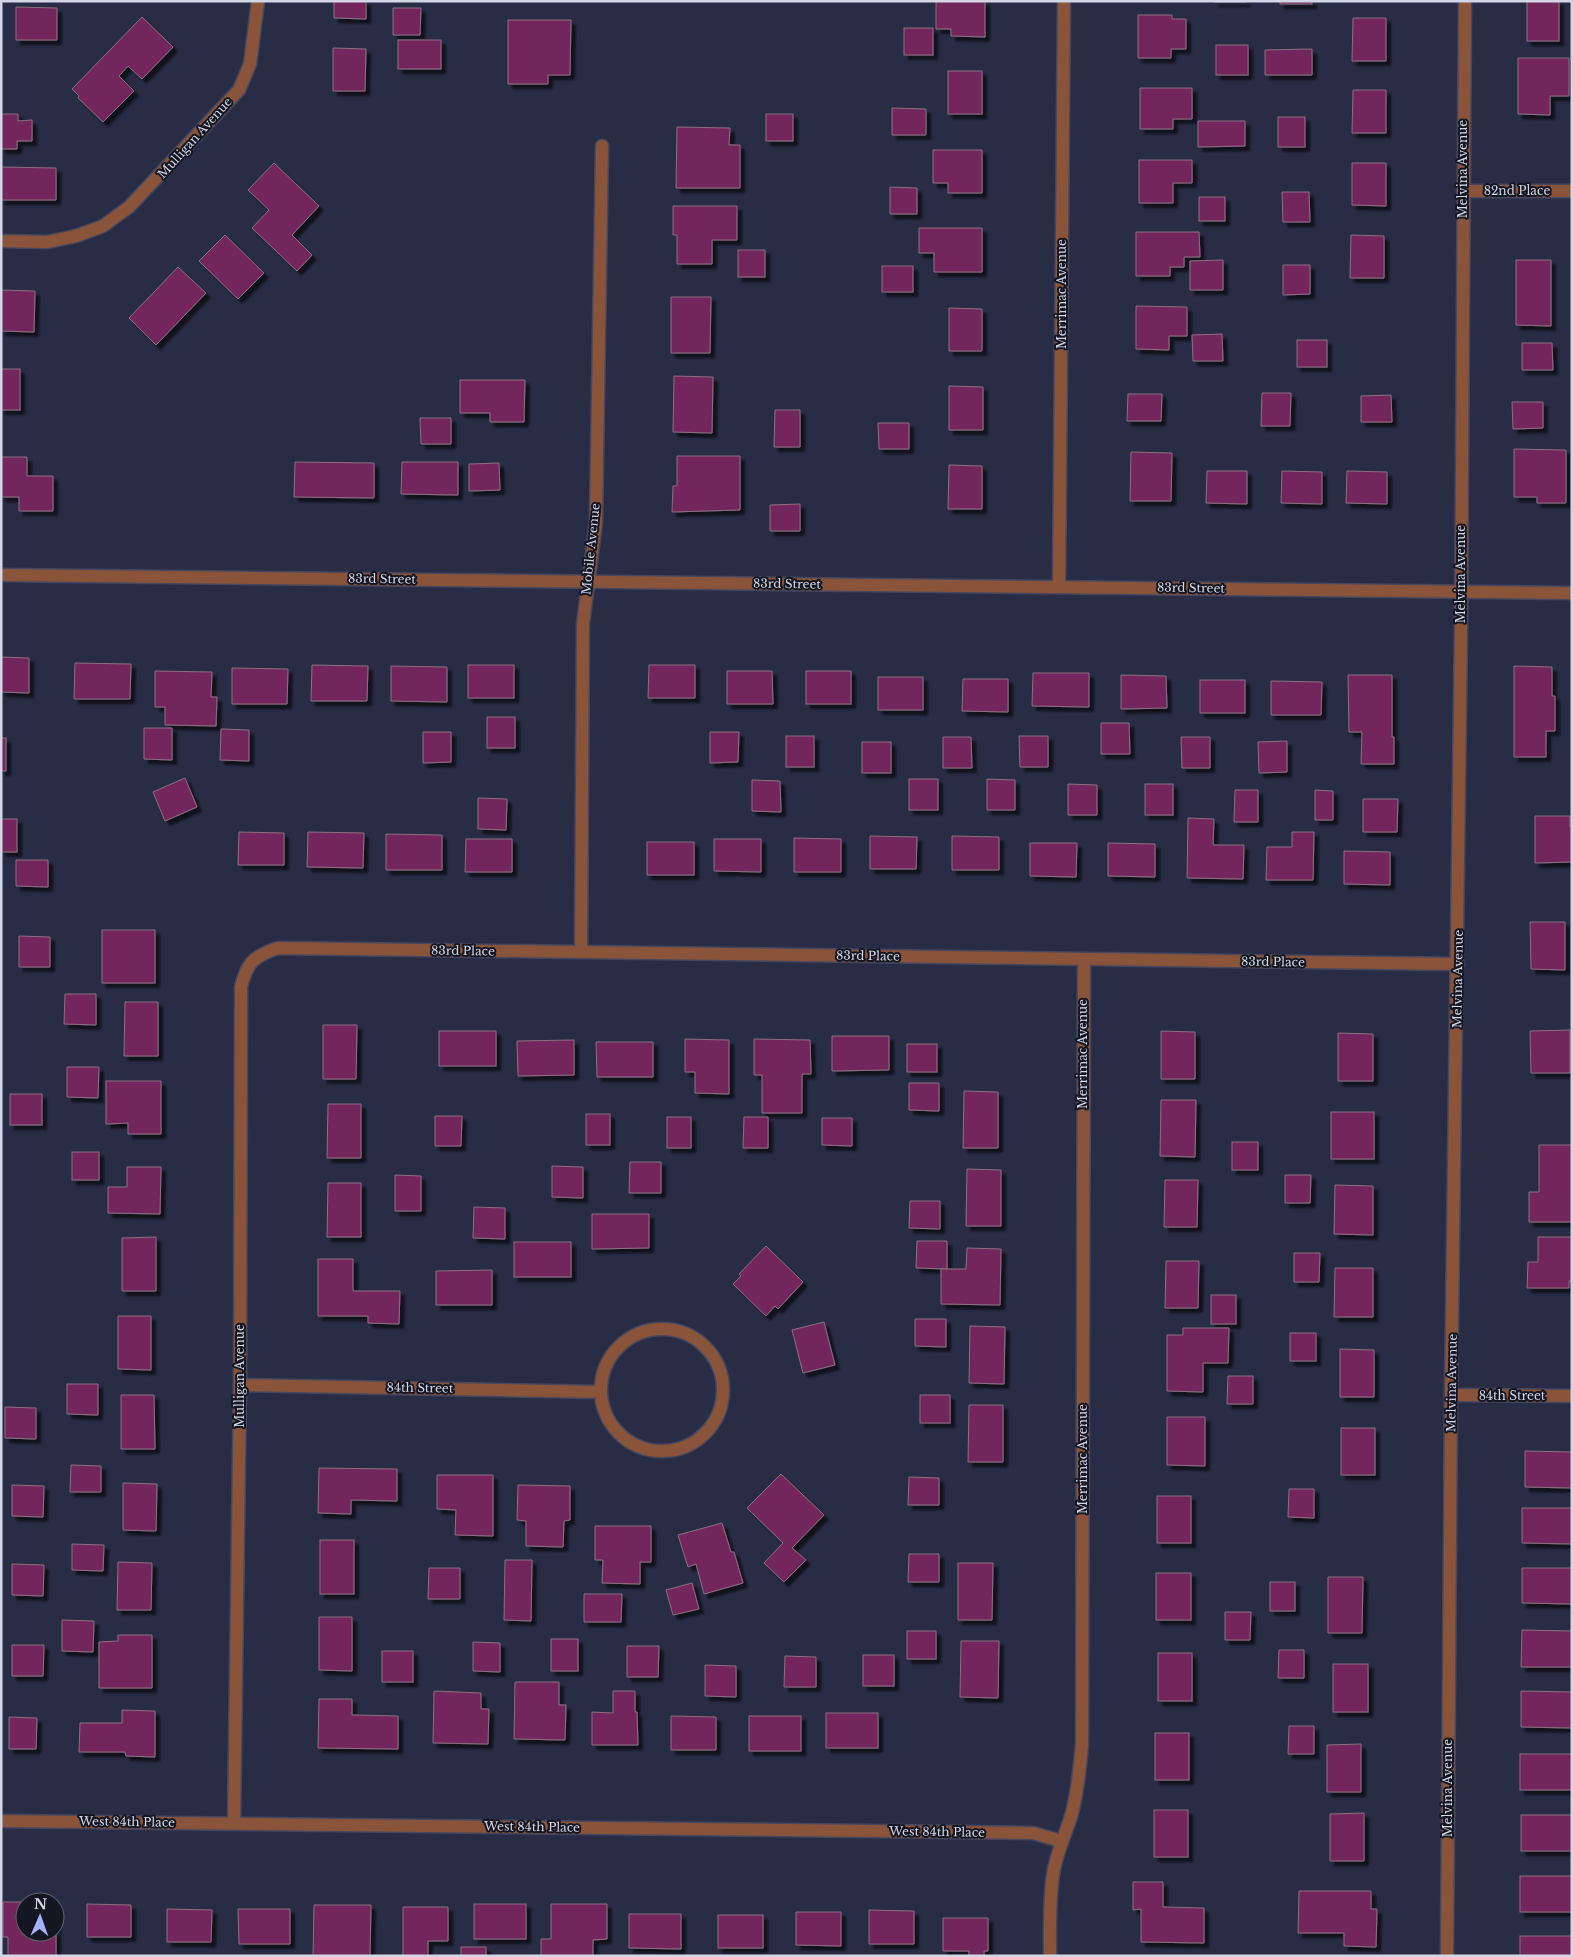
<svg xmlns="http://www.w3.org/2000/svg" width="1573" height="1957" viewBox="0 0 1573 1957" font-family="'Libre Baskerville',serif">
<defs>
<filter id="shadow"><feDropShadow dx="4.5" dy="4.5" stdDeviation="1" flood-color="#0009"/></filter>
</defs>
<rect width="100%" height="100%" fill="#292c45"/>
<g fill="#73285c" stroke="#8d6f81" fill-rule="evenodd" filter="url(#shadow)">
<path d="M334,1h32v18l-32,-1z"/>
<path d="M936,1h49v36l-34,-1v-7h-15z"/>
<rect x="1214" y="1" width="32" height="1"/>
<rect x="1280" y="1" width="32" height="3"/>
<rect x="1527" y="1" width="32" height="40"/>
<path d="M16,7l41,1v32h-41z"/>
<path d="M393,8h28l-1,27h-27z"/>
<path d="M1138,15h34v4h14v30h-15v9h-33z"/>
<path d="M142,17l31,30 -31,32 -14,-13 -9,10 15,15 -31,31 -25,-24 1,-2 -7,-7z"/>
<path d="M1353,18h33v43h-34z"/>
<path d="M508,20h63l-1,55h-22v9h-40z"/>
<rect x="904" y="28" width="29" height="27"/>
<rect x="398" y="40" width="43" height="29"/>
<rect x="1216" y="45" width="32" height="30"/>
<path d="M333,48l33,1 -1,42h-32z"/>
<path d="M1312,49v26h-47v-25z"/>
<path d="M1518,58h51v38h-19v19l-32,-1z"/>
<rect x="948" y="71" width="34" height="43"/>
<path d="M1140,88h52v31h-19v10h-33z"/>
<path d="M1353,90h33v43h-34z"/>
<path d="M892,108l34,1v26h-34z"/>
<path d="M1,114h17v7l14,-1v21h-15v8h-16z"/>
<rect x="766" y="114" width="27" height="27"/>
<rect x="1278" y="117" width="27" height="30"/>
<path d="M1198,121h47v25l-47,1z"/>
<path d="M677,127l53,1 -1,17h11v43h-64z"/>
<path d="M933,150h49v43h-34v-10h-15z"/>
<path d="M1139,160h53v23h-19v20h-34z"/>
<path d="M274,163l45,43 -27,29 20,20 -15,16 -45,-43 17,-18 -21,-20z"/>
<path d="M1352,163h34v43l-34,-1z"/>
<path d="M1,167l55,1v32h-55z"/>
<path d="M890,187l27,1v26h-27z"/>
<path d="M1282,192h27l1,30h-27z"/>
<rect x="1199" y="197" width="26" height="24"/>
<path d="M673,206h64v34h-25v24h-35v-29h-4z"/>
<path d="M919,228h63v44h-48v-19h-15z"/>
<path d="M1136,232h63l1,25h-16v10h-14v9h-34z"/>
<path d="M225,235l39,38 -26,26 -39,-38z"/>
<path d="M1351,235l33,1v42h-34z"/>
<rect x="738" y="250" width="27" height="27"/>
<path d="M1223,260v30h-33v-29z"/>
<path d="M1516,260h35v66l-35,-1z"/>
<path d="M1283,265h27v29l-27,1z"/>
<rect x="882" y="266" width="31" height="26"/>
<path d="M178,267l28,26 -50,52 -27,-27z"/>
<path d="M1,290l34,1 -1,41 -33,-1z"/>
<path d="M671,297h40l-1,56h-39z"/>
<path d="M1136,306l51,1v29h-18v14l-33,-1z"/>
<path d="M949,308l33,1v42h-33z"/>
<path d="M1222,334l1,27h-30l-1,-26z"/>
<rect x="1297" y="340" width="30" height="27"/>
<path d="M1522,343h30l1,27h-31z"/>
<rect x="1" y="369" width="19" height="41"/>
<path d="M674,376l39,1 -1,56 -39,-1z"/>
<path d="M460,380h65l-1,42h-34v-9h-30z"/>
<path d="M949,386l34,1v43h-34z"/>
<path d="M1262,393h29l-1,33h-29z"/>
<path d="M1128,394h34l-1,27h-34z"/>
<path d="M1391,395l1,27h-31v-26z"/>
<path d="M1512,402h31v26l-30,1z"/>
<path d="M775,410h25v37h-26z"/>
<path d="M420,418h31v26h-30z"/>
<path d="M878,423h31v26h-30z"/>
<path d="M1514,449l52,1v53h-29v-6h-23z"/>
<path d="M1131,452l41,1 -1,48h-41z"/>
<path d="M677,456h63v54l-68,2 1,-26h4z"/>
<path d="M1,457h26v19h26v35h-34v-14h-18z"/>
<path d="M295,462l79,1v35l-80,-1z"/>
<path d="M402,462h56v33l-57,-1z"/>
<path d="M499,463l1,27 -31,1v-27z"/>
<path d="M949,465l33,1v43h-34z"/>
<path d="M1207,471h40v33l-41,-1z"/>
<path d="M1282,471l40,1v32l-41,-1z"/>
<path d="M1347,471l40,1v32l-41,-1z"/>
<path d="M800,504v27h-30v-26z"/>
<path d="M1,657l28,1v35l-28,-1z"/>
<path d="M75,663l56,1 -1,35h-56z"/>
<path d="M312,665l56,1 -1,35h-56z"/>
<rect x="468" y="665" width="46" height="33"/>
<path d="M649,665h46v33h-47z"/>
<path d="M391,666l56,1v35l-56,-1z"/>
<path d="M1514,666l38,1v29h3v35h-9v26h-32z"/>
<path d="M232,668l56,1 -1,35h-55z"/>
<path d="M155,671l57,1 -1,25h6l-1,29 -51,-1v-18h-10z"/>
<path d="M727,671h45l1,33h-46z"/>
<rect x="806" y="671" width="45" height="33"/>
<path d="M1033,673h56v34l-57,-1z"/>
<path d="M1121,675l45,1 1,32 -46,1z"/>
<path d="M1348,675h44v62h2v27h-33l1,-32h-13z"/>
<rect x="878" y="677" width="45" height="33"/>
<path d="M963,679h45v33l-46,-1z"/>
<rect x="1200" y="680" width="45" height="33"/>
<path d="M1271,681l51,1 -1,33h-50z"/>
<rect x="487" y="717" width="28" height="31"/>
<path d="M1101,723h28l1,31h-29z"/>
<path d="M144,728h28v32l-28,-1z"/>
<path d="M221,729l28,1v31l-29,-1z"/>
<path d="M423,732h28v30l-28,1z"/>
<path d="M710,732h29l-1,30 -28,1z"/>
<rect x="786" y="736" width="28" height="31"/>
<path d="M1019,736h29v31h-28z"/>
<path d="M943,737h28l1,31h-29z"/>
<path d="M1181,737h29v31h-28z"/>
<rect x="1" y="738" width="5" height="33"/>
<path d="M1287,741v31l-28,1 -1,-31z"/>
<rect x="862" y="742" width="29" height="31"/>
<path d="M185,778l12,29 -32,14 -12,-29z"/>
<rect x="909" y="779" width="29" height="31"/>
<path d="M987,779l28,1v30h-28z"/>
<path d="M752,780l28,1 1,31 -29,-1z"/>
<path d="M1068,784l29,1v30h-29z"/>
<rect x="1145" y="784" width="28" height="31"/>
<path d="M1235,790h23v32h-24z"/>
<path d="M1315,790l18,1v29h-18z"/>
<path d="M478,798l29,1 -1,31 -28,-1z"/>
<path d="M1363,799h35l-1,33h-34z"/>
<path d="M1535,816h35v11h2v35l-37,1z"/>
<path d="M1188,818l26,1 -1,26h31l-1,34 -56,-1z"/>
<rect x="1" y="819" width="16" height="33"/>
<path d="M239,832l45,1v32h-46z"/>
<path d="M308,832l56,1 -1,35 -56,-1z"/>
<path d="M1292,832h22l-1,48h-47l1,-33h25z"/>
<path d="M386,834l56,1v35h-56z"/>
<path d="M870,836l47,1 -1,32h-46z"/>
<path d="M952,836l47,1v33h-47z"/>
<path d="M794,838l47,1v33h-47z"/>
<path d="M466,839h46v33h-47z"/>
<path d="M714,839h47v33l-47,-1z"/>
<rect x="647" y="842" width="47" height="33"/>
<path d="M1030,843h47l-1,34 -46,-1z"/>
<path d="M1108,843l47,1v33l-47,-1z"/>
<path d="M1344,851l46,1v33l-46,-1z"/>
<path d="M16,860h32v27l-32,-1z"/>
<path d="M1530,922h35v48l-34,-1z"/>
<rect x="102" y="930" width="53" height="53"/>
<path d="M19,936l31,1v30h-31z"/>
<path d="M65,994h31v31l-32,-1z"/>
<path d="M125,1002h33v54h-34z"/>
<path d="M323,1025h34l-1,54h-33z"/>
<path d="M1570,1030v43h-39l-1,-42z"/>
<rect x="439" y="1031" width="57" height="35"/>
<path d="M1161,1031l34,1v47h-34z"/>
<path d="M1338,1033l35,1v47h-35z"/>
<path d="M832,1036h57v34l-57,1z"/>
<path d="M685,1039l44,1v54l-34,-1v-21h-10z"/>
<path d="M754,1039l56,1 1,34h-9v39h-40v-38h-8z"/>
<path d="M574,1040v35l-56,1 -1,-35z"/>
<path d="M596,1042h57v35h-56z"/>
<rect x="907" y="1044" width="30" height="28"/>
<path d="M67,1067h32l-1,31 -31,-1z"/>
<path d="M106,1081h55v53h-33v-11l-22,1z"/>
<path d="M909,1083h30v28l-30,-1z"/>
<path d="M964,1091l34,1v56h-35z"/>
<rect x="10" y="1094" width="32" height="31"/>
<path d="M1161,1100h35l-1,57 -35,-1z"/>
<path d="M328,1104h33v54h-34z"/>
<rect x="1331" y="1112" width="43" height="47"/>
<rect x="586" y="1114" width="24" height="31"/>
<path d="M435,1116h27l-1,30h-26z"/>
<rect x="667" y="1117" width="24" height="31"/>
<path d="M744,1117h24v31h-25z"/>
<path d="M822,1118h30v28l-30,-1z"/>
<rect x="1232" y="1142" width="26" height="28"/>
<path d="M1539,1145h33v77h-43v-30h10z"/>
<rect x="72" y="1152" width="27" height="28"/>
<path d="M630,1162h31v31h-32z"/>
<path d="M552,1166l31,1v31l-31,-1z"/>
<path d="M127,1167h34l-1,47 -52,-1v-26h19z"/>
<path d="M967,1169l34,1v56h-35z"/>
<path d="M395,1175l26,1v35h-26z"/>
<path d="M1285,1175h26l-1,28h-25z"/>
<path d="M1165,1180h33l-1,47h-33z"/>
<path d="M328,1183h33v54h-34z"/>
<path d="M1335,1185l38,1v49l-39,-1z"/>
<path d="M910,1201h30v28l-31,-1z"/>
<path d="M474,1207l31,1v31l-32,-1z"/>
<path d="M592,1214h57v34l-57,1z"/>
<path d="M156,1237v54h-34v-53z"/>
<path d="M1538,1237h34v44h-3v7h-42l1,-26h10z"/>
<path d="M917,1241h30v28l-31,-1z"/>
<rect x="514" y="1242" width="57" height="35"/>
<path d="M766,1246l37,36 -25,27 -3,-3 -9,10 -33,-32 8,-8 -2,-2z"/>
<path d="M967,1248l34,1 -1,56 -59,-1v-35h25z"/>
<path d="M1294,1253h26l-1,29h-25z"/>
<path d="M318,1259h35v32h47l-1,33 -31,-1v-7h-50z"/>
<path d="M1166,1261h33l-1,47h-33z"/>
<path d="M1335,1268h38v49h-39z"/>
<path d="M492,1270v35h-56v-34z"/>
<rect x="1211" y="1295" width="25" height="29"/>
<path d="M118,1316h33v54l-33,-1z"/>
<path d="M915,1319h31v28l-31,-1z"/>
<path d="M824,1322l11,43 -32,8 -11,-43z"/>
<path d="M970,1326l35,1 -1,57 -35,-1z"/>
<path d="M1183,1328h46l-1,35h-25v29l-36,-1v-56h16z"/>
<rect x="1290" y="1333" width="26" height="28"/>
<path d="M1340,1349l34,1v47h-34z"/>
<path d="M1228,1376h25v28h-26z"/>
<path d="M67,1384h31v31l-31,-1z"/>
<path d="M121,1395h33l1,54h-34z"/>
<rect x="920" y="1395" width="30" height="28"/>
<path d="M969,1405h34v57h-35z"/>
<path d="M5,1407l31,1v31l-31,-1z"/>
<path d="M1167,1417h38v49l-38,-1z"/>
<rect x="1341" y="1428" width="34" height="47"/>
<path d="M1525,1451l47,1v36l-47,-1z"/>
<path d="M71,1465l30,1v26h-31z"/>
<path d="M319,1468l78,1v32l-46,-1v14l-33,-1z"/>
<path d="M781,1474l43,41 -32,33 14,12 -22,22 -20,-19 19,-20 -36,-35z"/>
<path d="M437,1475h56v61l-38,-1 1,-25 -19,-1z"/>
<path d="M909,1477l30,1v27h-31z"/>
<path d="M123,1483l34,1 -1,47 -33,-1z"/>
<path d="M12,1485l32,1 -1,31 -31,-1z"/>
<path d="M518,1485l52,1v34l-6,1 -1,26 -37,-1v-25l-9,-1z"/>
<path d="M1289,1489h25v29l-26,-1z"/>
<rect x="1157" y="1496" width="34" height="47"/>
<path d="M1522,1508h50v36l-50,-1z"/>
<path d="M722,1523l9,29h3l9,31 -39,11 -8,-30 -8,3 -10,-32z"/>
<path d="M595,1526h56v36h-11v22l-38,-1 1,-23h-8z"/>
<rect x="320" y="1540" width="34" height="54"/>
<path d="M72,1544l32,1 -1,26 -31,-1z"/>
<path d="M909,1554h30v28h-31z"/>
<path d="M505,1560h27l-1,61 -27,-1z"/>
<path d="M118,1562l34,1 -1,47h-34z"/>
<path d="M958,1563h35l-1,57h-34z"/>
<path d="M12,1564l32,1 -1,31 -31,-1z"/>
<path d="M429,1568h31v31h-32z"/>
<path d="M1522,1568h50v36l-50,-1z"/>
<rect x="1156" y="1573" width="35" height="47"/>
<path d="M1328,1577h35l-1,56h-34z"/>
<rect x="1270" y="1582" width="25" height="29"/>
<path d="M692,1583l7,26 -26,6 -7,-25z"/>
<path d="M584,1594h38l-1,28h-37z"/>
<path d="M1225,1612h26l-1,28h-25z"/>
<path d="M319,1617h33v54l-33,-1z"/>
<path d="M62,1620l32,1 -1,31 -31,-1z"/>
<path d="M1522,1630l50,1v36h-51z"/>
<rect x="907" y="1631" width="29" height="28"/>
<path d="M118,1635h34v53h-53v-46l19,-1z"/>
<rect x="551" y="1639" width="27" height="32"/>
<path d="M961,1641h38l-1,57 -38,-1z"/>
<path d="M473,1642l27,1v29l-27,-1z"/>
<path d="M12,1645h32l-1,31h-31z"/>
<path d="M627,1646h32l-1,31h-31z"/>
<path d="M1279,1650h25v28h-26z"/>
<rect x="382" y="1651" width="31" height="31"/>
<rect x="1158" y="1653" width="34" height="48"/>
<rect x="863" y="1655" width="31" height="31"/>
<path d="M785,1656l31,1v30h-32z"/>
<rect x="1333" y="1664" width="35" height="48"/>
<path d="M705,1665l31,1v31l-31,-1z"/>
<path d="M515,1682h44v23h7l-1,35 -51,-1z"/>
<path d="M434,1691l47,2v16h8l-1,35 -55,-1z"/>
<path d="M613,1691h22v21h2l1,33h-46v-33l21,1z"/>
<path d="M1521,1691l51,1v36l-51,-1z"/>
<path d="M319,1699h33v16l46,1v33l-80,-1z"/>
<path d="M122,1710l33,1v46l-29,-1 -1,-4h-46l1,-29h42z"/>
<rect x="826" y="1713" width="52" height="35"/>
<path d="M671,1716l45,1v33h-45z"/>
<rect x="749" y="1716" width="52" height="35"/>
<path d="M9,1717l28,1 -1,31h-27z"/>
<path d="M1289,1726h25v28h-26z"/>
<rect x="1155" y="1733" width="34" height="47"/>
<path d="M1361,1744v48h-34v-47z"/>
<rect x="1520" y="1754" width="52" height="36"/>
<rect x="1154" y="1810" width="34" height="47"/>
<path d="M1364,1813v48h-34v-47z"/>
<rect x="1521" y="1815" width="51" height="36"/>
<rect x="1520" y="1876" width="52" height="36"/>
<path d="M1133,1882h30v25l41,1v35l-63,-1v-33l-8,1z"/>
<path d="M1299,1891h72v18h6l-1,38 -32,-1v-13h-46z"/>
<path d="M3,1902h53v54h-48v-19h-5zM25,1902h30v30h-30z"/>
<path d="M87,1904l44,1v32h-44z"/>
<rect x="474" y="1904" width="52" height="35"/>
<path d="M551,1904h56v35l-14,1v16h-52v-17h10z"/>
<path d="M314,1905h57l-1,51h-57z"/>
<path d="M403,1907h45v34h-20v15h-25z"/>
<path d="M167,1909l45,1 -1,32h-44z"/>
<path d="M238,1909h52v35h-51z"/>
<path d="M869,1910l45,1v33h-45z"/>
<path d="M796,1912h45v34l-45,-1z"/>
<path d="M629,1914h52v35l-52,-1z"/>
<rect x="718" y="1915" width="45" height="33"/>
<path d="M943,1918h45v33h-4v5h-15v-5h-26z"/>
<rect x="1520" y="1936" width="52" height="20"/>
<rect x="461" y="1947" width="25" height="9"/>
</g>
<g fill="none" stroke-linecap="round" stroke-linejoin="round">
<defs>
<g id="minor">
<path d="M1463,191h109"/>
<path d="M1,241l46,1 29,-6 27,-10 26,-19 110,-117 11,-26 8,-63"/>
<path d="M1,575l1571,18"/>
<path d="M1059,587l5,-586"/>
<path d="M581,952l2,-328 13,-102 6,-376"/>
<circle cx="662" cy="1390" r="61"/>
<path d="M240,1385l361,7"/>
<path d="M1451,1395l121,1"/>
<path d="M1,1821l1032,12 28,8"/>
<path d="M234,1823l6,-438 1,-398c6,-25 13,-31 37,-39l1180,16"/>
<path d="M1050,1956c0,-27 -1,-54 3,-81 3,-22 13,-41 19,-62 6,-23 8,-46 10,-69l2,-785"/>
<path d="M1447,1956l4,-561 10,-767 4,-627"/>
</g>
</defs>
<use href="#minor" stroke="#44475f" stroke-width="15"/>
<use href="#minor" stroke="#8a543a" stroke-width="12"/>
</g>
<g text-anchor="middle" stroke-width="4" stroke-linejoin="round" paint-order="stroke">
<g font-size="12" fill="#d3d6e6" stroke="#141621">
<text transform="translate(195 138) rotate(-48)" y="4">Mulligan Avenue</text>
<text transform="translate(1463 169) rotate(-90)" y="4">Melvina Avenue</text>
<text x="1517" y="195">82nd Place</text>
<text transform="translate(1062 294) rotate(-90)" y="4">Merrimac Avenue</text>
<text transform="translate(591 549) rotate(-84)" y="4">Mobile Avenue</text>
<text transform="translate(1461 574) rotate(-90)" y="4">Melvina Avenue</text>
<text transform="translate(382 579) rotate(1)" y="4">83rd Street</text>
<text transform="translate(787 584) rotate(1)" y="4">83rd Street</text>
<text transform="translate(1191 588) rotate(1)" y="4">83rd Street</text>
<text transform="translate(463 951) rotate(1)" y="4">83rd Place</text>
<text transform="translate(868 956) rotate(1)" y="4">83rd Place</text>
<text transform="translate(1273 962) rotate(1)" y="4">83rd Place</text>
<text transform="translate(1458 979) rotate(-89)" y="4">Melvina Avenue</text>
<text transform="translate(1083 1054) rotate(-90)" y="4">Merrimac Avenue</text>
<text transform="translate(240 1376) rotate(-90)" y="4">Mulligan Avenue</text>
<text transform="translate(1452 1383) rotate(-89)" y="4">Melvina Avenue</text>
<text transform="translate(420 1388) rotate(1)" y="4">84th Street</text>
<text x="1512" y="1400">84th Street</text>
<text transform="translate(1083 1459) rotate(-90)" y="4">Merrimac Avenue</text>
<text transform="translate(1448 1788) rotate(-90)" y="4">Melvina Avenue</text>
<text transform="translate(127 1822) rotate(1)" y="4">West 84th Place</text>
<text transform="translate(532 1827) rotate(1)" y="4">West 84th Place</text>
<text transform="translate(937 1832) rotate(1)" y="4">West 84th Place</text>
</g>
</g>
<rect width="1573" height="1957" fill="none" stroke="#d3d6e6" stroke-width="5"/>
<g transform="translate(40 1917) rotate(2)"><circle r="24" fill="#141621" stroke="#606370"/>
<path d="M0-4L9 19L0 12L-9 19Z" fill="#a4b2fc"/>
<text y="-8" font-size="14" font-weight="bold" text-anchor="middle" fill="#d3d6e6">N</text>
</g>
</svg>
